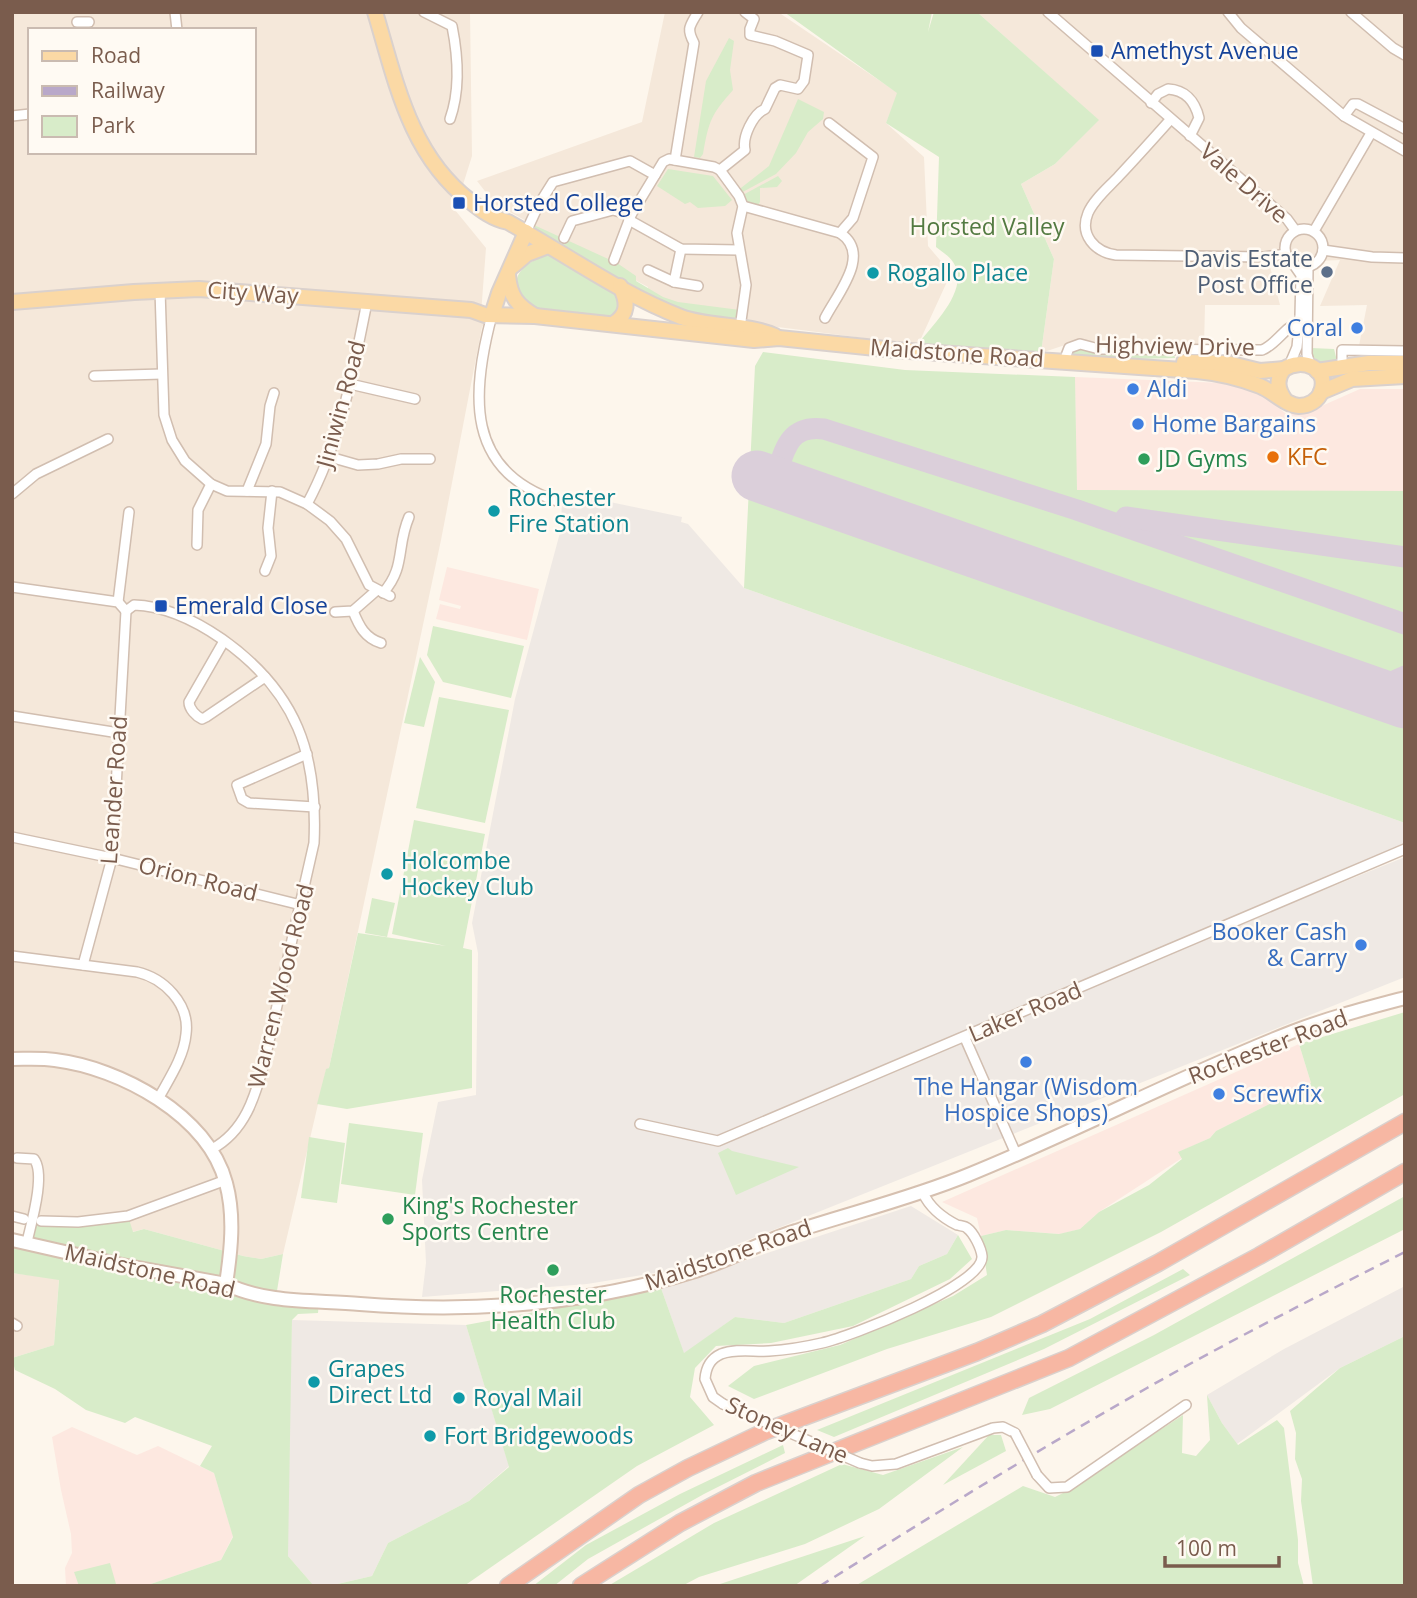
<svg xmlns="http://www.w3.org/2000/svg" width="1417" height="1598" viewBox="0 0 1417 1598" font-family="'Open Sans',sans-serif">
<rect width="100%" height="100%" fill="#fdf6ec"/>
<g fill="#f5e8da" fill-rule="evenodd">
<path d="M12,12h458l2,144 -17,54 31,38 -5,66 11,1 -10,12 -41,213 -112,528 -3,2 -43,184 -22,5 -18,-3 -99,-27 -12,3 -120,-16zM30,30h224v122h-224z"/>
<path d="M665,12h113l120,81 -12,30 38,34 4,89 23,27 -33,72 -188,-24 -83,-20 1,-14 -153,-83 -18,-23 165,-59z"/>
<path d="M977,12h428v349h-49l11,-56 -47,1 20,-46 -71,3 11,42h-75l-1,41 -60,-1 -64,-5 -39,13 13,-94 -33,-75 34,-20 43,-44z"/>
<path d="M12,1273l47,6 -5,66 -42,13z"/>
</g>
<g fill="#fde8e0">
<path d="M1075,377l148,6 32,9 14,8 16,13 23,-1 52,-23h45v103l-329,-2z"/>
<path d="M447,567l92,22 -12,51 -91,-21 4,-15 20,5 1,-3 -22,-6z"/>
<path d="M1299,1044l12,39 -95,48 -6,7 -31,14 3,6 -83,54 -19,17 -20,5 -54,-4 -25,6 -4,-18 -35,-16z"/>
<path d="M72,1427l65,28 21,-9 56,27 19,63 -12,24 -76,26h-79l-1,-18 7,-15 -1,-19 -10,-44 -9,-53z"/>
</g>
<g fill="#efe9e4">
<path d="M562,497l23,4 1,-4 96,20 -1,5 7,2 56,64 661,235v22l-568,242 568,-230v120l-732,293 -86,14 -165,13 4,-34 -4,-83 16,-78 38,-7 2,-142 -6,-30 43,-224 46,-170z"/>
<path d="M911,1206l47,29 -11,19 -28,12 -8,13 -127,44 -49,-6 -51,37 -23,-66z"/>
<path d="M1405,1286v50l-65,32 -103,76 -15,-21 -15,-28 77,-46z"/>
<path d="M292,1320l174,5 43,141 -40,35 -81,42 -16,33 -43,10h-15l-26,-30 -1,-41z"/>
</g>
<g fill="#d8ecc9">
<path d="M784,12h148l-4,20 6,-20h43l122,108 -44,44 -34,20 33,75 -13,94 -123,-9c15,-20 53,-55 35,-82 -4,-6 -12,-11 -17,-15l3,-90 -53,-34 11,-30z"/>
<path d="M729,38l5,3 -4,29 3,20c-22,25 -24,30 -30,64l-3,4 -6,-1 12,-76z"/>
<path d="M798,99l26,13 -1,7 -15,13 -12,21 -20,21 -37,20 -2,-3 32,-25z"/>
<path d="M668,169l45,7 19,24 -7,6 -27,2 -8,-6 -5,2 -28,-18z"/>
<path d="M778,176l4,5 -5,6 -17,1v14l-4,6 -15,-12z"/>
<path d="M534,225l83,38 19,13v5l27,16 15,5 62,8 -6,10 -34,-4 -36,-12 -128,-70z"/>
<path d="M544,256h7l65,36 6,8 -8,18 -81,-8c-5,-5 -13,-11 -15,-17 -8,-19 11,-32 26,-37z"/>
<path d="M1074,347l100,5 1,6 -40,1 -62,-3 -3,-1z"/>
<path d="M1311,348l23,1 3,12 -14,3 -10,-7z"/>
<path d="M763,352l142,18 170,7 2,113 328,1v332l-661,-235 11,-222z"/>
<path d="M433,626l91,20 -13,52 -68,-16 -16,-27z"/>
<path d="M420,657l15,25 -11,45 -20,-4z"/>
<path d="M439,697l70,13 -24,113 -69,-15z"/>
<path d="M414,820l71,14 -22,114 9,2v138l-125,21 -30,-5 9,-35 3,-1 29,-135 88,13 -54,-12z"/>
<path d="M372,898l23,5 -8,34 -22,-4z"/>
<path d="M1405,1012v82l-244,138 -170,85 -104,32 -133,50 -26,-13 26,-20 86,-21 113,-49 34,-21 -6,-39 25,-6 53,4 21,-5 19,-17 50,-27 33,-26 -4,-7 32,-14 6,-7 95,-48 -12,-39z"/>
<path d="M349,1123l74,10 -8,62 -74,-11z"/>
<path d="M309,1137l36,6 -8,60 -36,-5z"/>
<path d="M728,1148l4,3 67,16 -63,28 -18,-42z"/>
<path d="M1405,1196v33l-355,180 -28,6 7,-17 125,-63z"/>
<path d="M128,1216l5,16 11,-3 99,27 18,3 22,-5 -7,43 43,4 -1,12 -20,1 -6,6 -4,236 26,30h-169l76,-26 12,-23 -19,-64 -14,-7 12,-20 -77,-29 -10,6 -39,-13 -31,-21 -40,-19 -3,-12 42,-13 5,-65 -47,-7v-33l15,2 5,-20z"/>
<path d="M958,1235l14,24 -22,20 -97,47 -82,17 -55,3 -21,22 -5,29 24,28 -77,41 -173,120h-135l43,-10 16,-33 81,-42 40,-34 -43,-142 195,-37 23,65 51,-36 49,6 127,-44 8,-13 28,-12z"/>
<path d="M1183,1269l7,6 -146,74 -210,88 -17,-7 273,-111z"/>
<path d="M1405,1336v250h-92l-12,-85 1,-22 -7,-20 1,-26 -6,-22 50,-43z"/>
<path d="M1207,1395l15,28 16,22 39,-25 7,8 14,112v23l6,23h-449l168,-100 32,11 12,-6 116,-76 -1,38 14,3 14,-16z"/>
<path d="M989,1435h12l5,16 -63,34z"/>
<path d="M783,1445l2,8 -81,41 -116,65 -34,27h-21l53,-41 94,-51z"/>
<path d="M963,1447l-84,62 -74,35 -106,33 -17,9h-74l106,-63 128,-59 41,11z"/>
<path d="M865,1536l-71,50h-78l4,-2z"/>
<path d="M110,1563l6,21 -37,2 -5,-14z"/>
</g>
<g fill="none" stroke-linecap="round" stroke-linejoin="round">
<g stroke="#dbcfda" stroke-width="21">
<path d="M774,482c10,-28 12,-58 50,-53l253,81 328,114"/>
<path d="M1126,517l279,40"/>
<path d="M1371,691l34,-15"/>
</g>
<path stroke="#dbcfda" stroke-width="51" d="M757,476l648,227"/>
<defs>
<g id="street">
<path d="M175,12l2,18"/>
<path d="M424,12l28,14c6,30 8,65 -2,93"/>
<path d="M1048,12l239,207 8,11"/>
<path d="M1228,12l13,16 103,88 61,35"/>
<path d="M1351,12l42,36 12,7"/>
<path d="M77,22h12"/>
<path d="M1151,103l7,-9 10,-5c17,1 27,12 31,29l-9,18"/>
<path d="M12,116l18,-2"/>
<path d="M1344,116l9,-12h5l47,25"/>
<path d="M1170,120c-17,19 -34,38 -51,56 -10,11 -25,23 -31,37 -9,22 7,39 28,42l148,2 22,-3"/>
<path d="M829,123l44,34 -20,61 -13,15"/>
<path d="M675,160l19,-117c-8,-15 -4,-17 4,-31"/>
<path d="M720,170l19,26 4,10 -6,27 9,52 -6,43"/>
<path d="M743,206l97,27c32,21 -2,60 -15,85"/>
<path d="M629,220l52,29 58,1"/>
<circle cx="1304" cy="248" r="19"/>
<path d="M1314,231l57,-98"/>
<path d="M526,232l12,-26 15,-24 77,-21 25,14"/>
<path d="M564,238l8,-17 41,-11 18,5"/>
<path d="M1323,250l49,7 33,1"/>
<path d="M614,260l17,-45 32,-53 6,-3 45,8 6,3 25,-20c-3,-13 8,-36 20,-41l10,-21 5,-3 18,4 6,-8 4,-26 -33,-14 -25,-6v-6l4,-10 -9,-7"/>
<path d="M1308,267l-1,87 3,11"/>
<path d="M648,270l26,12 24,4"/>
<path d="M674,282l7,-33"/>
<path d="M160,290l4,125 8,25 13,21 26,23 16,7 53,1 27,12 23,17 16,18 23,46 21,11"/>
<path d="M492,315c-21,79 -27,156 65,186"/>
<path d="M1064,361l5,-13 11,-4 19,5 163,1c15,-6 22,-23 38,-28"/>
<path d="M1289,366l8,-19 3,-31 1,-41 -7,-10"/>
<path d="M1342,368v-18l63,1"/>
<path d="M94,376l68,-2"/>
<path d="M350,384l65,15"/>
<path d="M330,457l28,8 20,-1 23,-5h29"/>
<path d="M247,491l19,-47 4,-38 4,-13"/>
<path d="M12,494l24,-20 72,-35"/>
<path d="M307,504c34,-63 46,-133 60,-202"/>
<path d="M197,545l1,-35 13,-26"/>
<path d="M265,571l6,-15 -3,-28 4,-37"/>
<path d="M12,587l106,15 8,9"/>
<path d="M383,593c23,-26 13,-46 26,-76"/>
<path d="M118,602l11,-90"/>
<path d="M126,611l8,-6c32,1 62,16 88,34 75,53 96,115 92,204l-50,220c-9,34 -19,68 -52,86"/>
<path d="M353,611c6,15 12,27 28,32"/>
<path d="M335,612l18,-1 24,-21"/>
<path d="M224,641l-35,61c0,7 7,14 13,17l4,-2 59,-40"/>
<path d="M12,716l107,17"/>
<path d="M307,754l-70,31 5,14 7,4 66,4"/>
<path d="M12,837l100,21 189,47"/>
<path d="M12,956l125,16c26,6 53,31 49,62 -2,23 -17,45 -28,65"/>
<path d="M83,965l29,-107 14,-247"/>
<path d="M965,1038l51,116"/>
<path d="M640,1124l78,17 687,-292"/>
<path d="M17,1158l17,1c12,15 -3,65 -7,83"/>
<path d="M12,1216l12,3"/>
<path d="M41,1221l37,1 50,-6 98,-36"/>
<path d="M12,1323l5,3"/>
<path d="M723,1404l-10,-7 -8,-18c1,-12 5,-20 16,-25 15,-6 33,-2 48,-3 18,-1 36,-4 53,-8 27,-6 163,-58 160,-87 -1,-8 -8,-23 -15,-28 -2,-2 -6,-2 -10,-3 -14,-7 -27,-17 -34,-32"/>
<path d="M860,1463l12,3 24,-2 97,-36 10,-1 12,6"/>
<path d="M1037,1475l12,13 18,-1 119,-82"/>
</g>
<g id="secondary">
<path d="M12,1059c15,0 29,-1 43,1 65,8 153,55 171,123 9,33 5,68 0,101"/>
<path d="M12,1240l110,25 104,19c41,20 90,16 134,20 113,9 230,0 338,-34 34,-11 65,-29 98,-39 58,-19 116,-33 172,-56 109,-44 214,-100 324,-143 36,-14 75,-24 113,-34"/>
</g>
<g id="primary">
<path d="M375,12c21,70 35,143 95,189 11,9 23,18 38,21 56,31 113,72 173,95 30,11 65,6 94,19"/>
<path d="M513,266l14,-12 21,-8"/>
<path d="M508,275c2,22 9,30 27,41"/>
<path d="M12,302l122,-10 65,-3 272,21 14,5 50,1 219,24 25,-2 116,12 302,21c21,2 43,7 63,15 13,5 25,19 39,20 9,0 19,-5 22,-14 9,-24 -19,-35 -37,-23 -8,10 -7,20 1,31"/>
<path d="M492,315l7,-22 27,-61"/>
<path d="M613,324c16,-10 15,-22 7,-38"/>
<path d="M1184,362l43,1 33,8 24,-2"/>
<path d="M1317,371l52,-8h36"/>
<path d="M1321,392l31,-13 53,-3"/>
</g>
<g id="highway">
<path d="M508,1586l131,-91 49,-27 78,-37 211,-79 65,-28 116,-61 247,-141"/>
<path d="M581,1586l99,-63 76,-40 313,-125 190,-102 146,-84"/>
</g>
</defs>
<use href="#street" stroke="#d1beb0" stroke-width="12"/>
<use href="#secondary" stroke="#d6c0b0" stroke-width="16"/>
<use href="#primary" stroke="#dad1cd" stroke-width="18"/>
<use href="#highway" stroke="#dad1cd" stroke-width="19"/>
<use href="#street" stroke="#fff" stroke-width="9"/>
<use href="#secondary" stroke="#fff" stroke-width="12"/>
<use href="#primary" stroke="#fbd9a5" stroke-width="14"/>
<use href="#highway" stroke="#f7b7a3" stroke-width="16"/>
<path stroke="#b9a8c9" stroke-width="2.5" stroke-dasharray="10 7" stroke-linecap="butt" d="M820,1586c108,-68 216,-135 327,-198 84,-48 171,-92 258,-136"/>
<defs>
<g id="street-bridge">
<path d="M723,1404l137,59"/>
<path d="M1015,1433l22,42"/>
</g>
</defs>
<use href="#street-bridge" stroke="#d1beb0" stroke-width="12" stroke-linecap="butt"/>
<use href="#street-bridge" stroke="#fff" stroke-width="9"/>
</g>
<g fill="#1a4fb4" stroke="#fffaf3" stroke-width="2.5">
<rect x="1090" y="44" width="14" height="14" rx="3.5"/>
<rect x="452" y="196" width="14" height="14" rx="3.5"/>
<rect x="154" y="599" width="14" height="14" rx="3.5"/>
</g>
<circle fill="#5c6f8a" stroke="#fffaf3" stroke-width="2.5" cx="1327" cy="272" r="7"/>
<g fill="#0f9aa8" stroke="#fffaf3" stroke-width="2.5">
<circle cx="873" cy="273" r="7"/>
<circle cx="494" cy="511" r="7"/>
<circle cx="387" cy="874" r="7"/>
<circle cx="314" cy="1382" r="7"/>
<circle cx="459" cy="1398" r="7"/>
<circle cx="430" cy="1436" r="7"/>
</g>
<g fill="#3f7fe0" stroke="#fffaf3" stroke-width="2.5">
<circle cx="1357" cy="328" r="7"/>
<circle cx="1133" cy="389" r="7"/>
<circle cx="1138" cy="424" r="7"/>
<circle cx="1361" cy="945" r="7"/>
<circle cx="1026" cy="1062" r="7"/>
<circle cx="1219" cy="1094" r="7"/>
</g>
<circle fill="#e8710a" stroke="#fffaf3" stroke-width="2.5" cx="1273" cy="457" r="7"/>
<g fill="#2e9e5b" stroke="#fffaf3" stroke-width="2.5">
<circle cx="1144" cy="459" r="7"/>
<circle cx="388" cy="1219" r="7"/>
<circle cx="553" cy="1270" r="7"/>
</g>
<g text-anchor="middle" stroke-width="5" stroke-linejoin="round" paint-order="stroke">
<g font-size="23" fill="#164399" stroke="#fffaf3" text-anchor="start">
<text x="1111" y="59">Amethyst Avenue</text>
<text x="473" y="211">Horsted College</text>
<text x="175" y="614">Emerald Close</text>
</g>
<g font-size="23" fill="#7a5c4d" stroke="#fffaf3">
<text transform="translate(1244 183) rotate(41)" y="8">Vale Drive</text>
<text transform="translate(253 293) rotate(4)" y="8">City Way</text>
<text transform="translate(1175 346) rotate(1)" y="8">Highview Drive</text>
<text transform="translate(957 353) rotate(4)" y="8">Maidstone Road</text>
<text transform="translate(341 404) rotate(-75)" y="8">Jiniwin Road</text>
<text transform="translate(114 790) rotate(-86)" y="8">Leander Road</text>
<text transform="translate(198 879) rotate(14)" y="8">Orion Road</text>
<text transform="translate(281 986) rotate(-76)" y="8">Warren Wood Road</text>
<text transform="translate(1025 1012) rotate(-23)" y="8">Laker Road</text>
<text transform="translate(1268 1047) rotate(-21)" y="8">Rochester Road</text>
<text transform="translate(728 1255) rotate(-19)" y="8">Maidstone Road</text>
<text transform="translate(150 1271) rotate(13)" y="8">Maidstone Road</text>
<text transform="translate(787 1430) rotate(24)" y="8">Stoney Lane</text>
</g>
<g font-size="23" fill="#537a41" stroke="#fffaf3">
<text x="987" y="235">Horsted Valley</text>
</g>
<g font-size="23" fill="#4e5e75" stroke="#fffaf3" text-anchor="end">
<text x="1313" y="267">Davis Estate<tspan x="1313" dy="26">Post Office</tspan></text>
</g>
<g font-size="23" fill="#0d838f" stroke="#fffaf3" text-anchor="start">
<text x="887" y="281">Rogallo Place</text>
<text x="508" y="506">Rochester<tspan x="508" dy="26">Fire Station</tspan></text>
<text x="401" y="869">Holcombe<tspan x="401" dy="26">Hockey Club</tspan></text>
<text x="328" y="1377">Grapes<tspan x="328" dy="26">Direct Ltd</tspan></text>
<text x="473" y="1406">Royal Mail</text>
<text x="444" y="1444">Fort Bridgewoods</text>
</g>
<g font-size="23" fill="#366cbe" stroke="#fffaf3" text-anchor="start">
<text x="1343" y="336" text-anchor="end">Coral</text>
<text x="1147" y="397">Aldi</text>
<text x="1152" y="432">Home Bargains</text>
<text x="1347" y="940" text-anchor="end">Booker Cash<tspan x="1347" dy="26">&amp; Carry</tspan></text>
<text x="1026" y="1095" text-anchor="middle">The Hangar (Wisdom<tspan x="1026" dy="26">Hospice Shops)</tspan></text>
<text x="1233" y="1102">Screwfix</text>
</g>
<g font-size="23" fill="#c56008" stroke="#fffaf3" text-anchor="start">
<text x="1287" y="465">KFC</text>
</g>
<g font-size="23" fill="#27864d" stroke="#fffaf3" text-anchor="start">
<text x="1158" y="467">JD Gyms</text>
<text x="402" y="1214">King's Rochester<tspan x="402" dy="26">Sports Centre</tspan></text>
<text x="553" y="1303" text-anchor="middle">Rochester<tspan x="553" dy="26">Health Club</tspan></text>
</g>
</g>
<rect width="1417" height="1598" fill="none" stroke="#7a5c4d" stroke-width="28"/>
<rect x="28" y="28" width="228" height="126" fill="#fffaf3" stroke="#cabbb1" stroke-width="2"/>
<rect x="42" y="51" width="35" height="10" fill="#fbd9a5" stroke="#cabbb1" stroke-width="2"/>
<text x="91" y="63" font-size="21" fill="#7a5c4d">Road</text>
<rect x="42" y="86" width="35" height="10" fill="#b9a8c9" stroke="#cabbb1" stroke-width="2"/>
<text x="91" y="98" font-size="21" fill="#7a5c4d">Railway</text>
<rect x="42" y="116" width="35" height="21" fill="#d8ecc9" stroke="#cabbb1" stroke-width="2"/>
<text x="91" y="133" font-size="21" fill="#7a5c4d">Park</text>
<path d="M1165 1556v10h114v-10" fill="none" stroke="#7a5c4d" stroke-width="3.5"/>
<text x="1176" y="1556" font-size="21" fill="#7a5c4d" stroke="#fffaf3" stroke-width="5" paint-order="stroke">100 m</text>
</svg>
